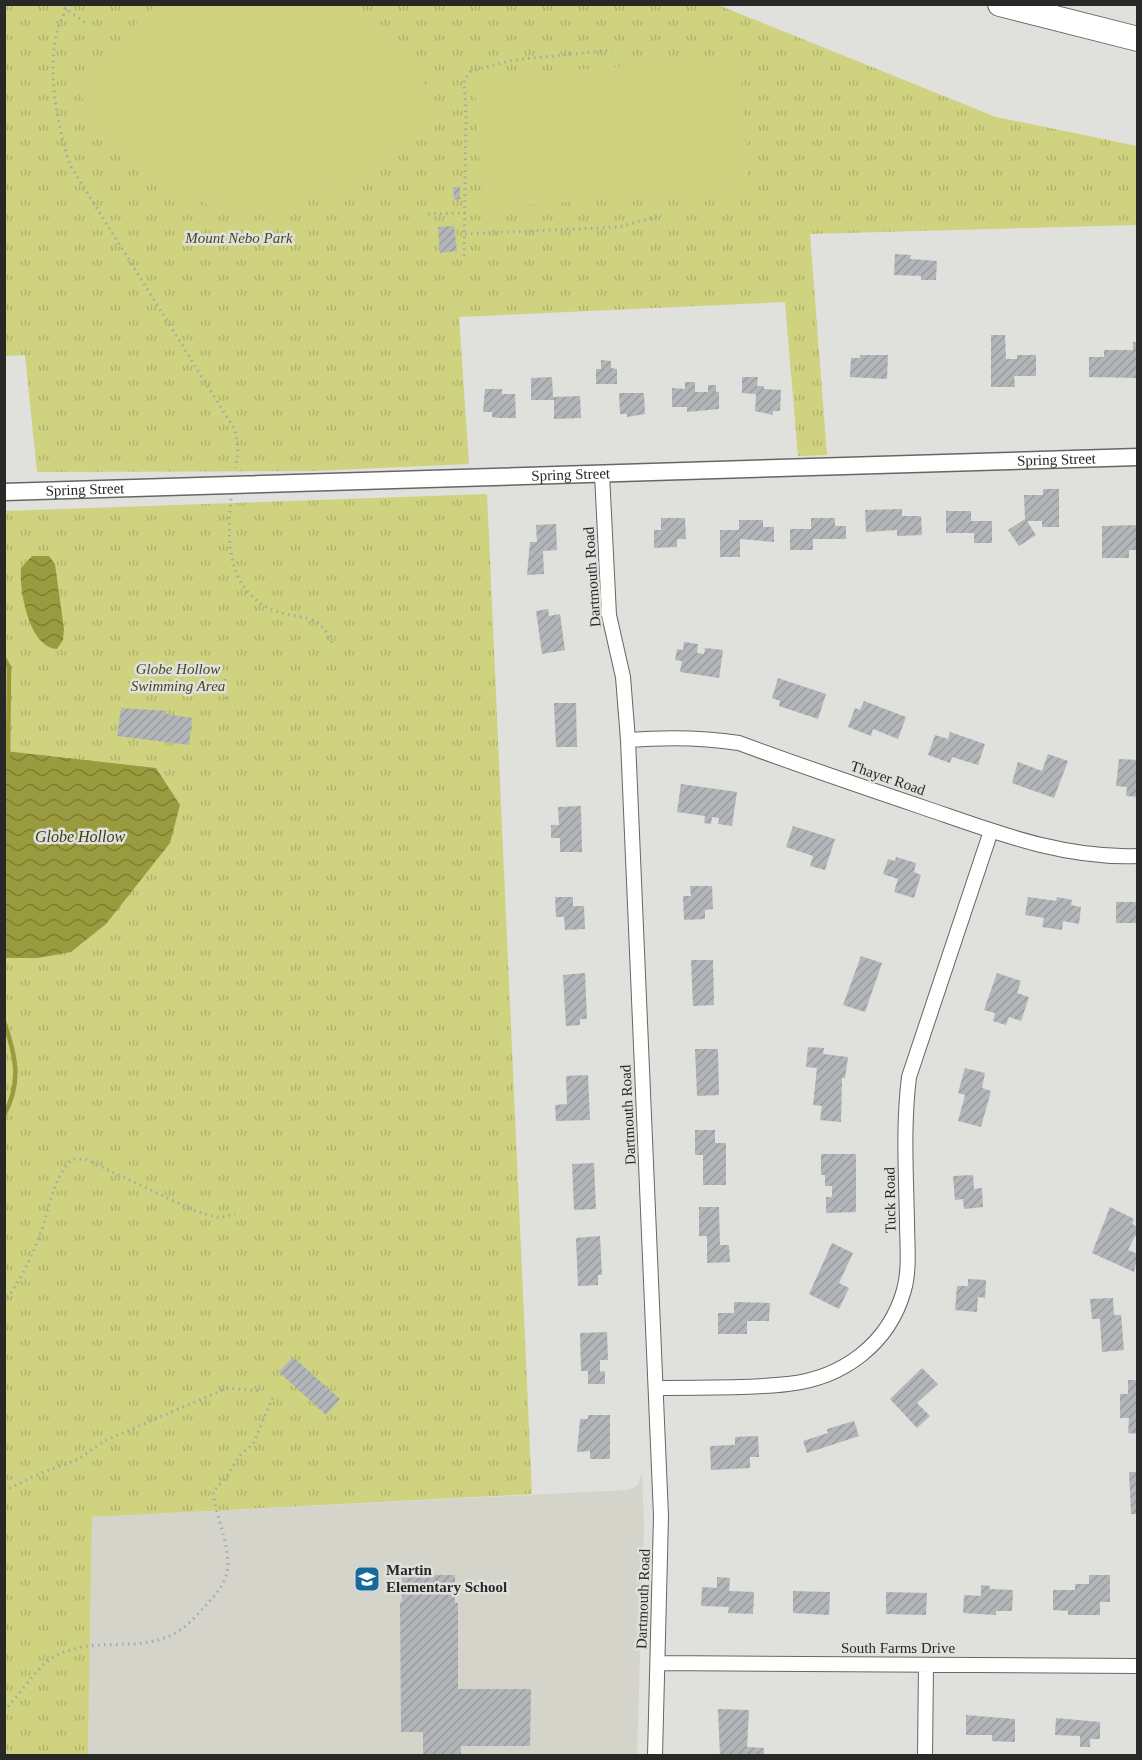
<svg xmlns="http://www.w3.org/2000/svg" width="1142" height="1760" font-family="'Times New Roman',serif">
  <defs>
    <pattern id="park-tufts" width="24" height="20" patternUnits="userSpaceOnUse" patternTransform="scale(1.5)"><rect width="24" height="20" fill="#cfd27f"/><path d="M3 7l-1-3M5 7V3M7 7l1-3M15 17l-1-3M17 17v-4M19 17l1-3" fill="none" stroke="#b2b46e"/></pattern>
    <pattern id="water-waves" width="16" height="10" patternUnits="userSpaceOnUse" patternTransform="scale(1.5)"><rect width="16" height="10" fill="#999b3e"/><path d="M0 5q4-4 8 0t8 0" fill="none" stroke="#7d7e34"/></pattern>
    <pattern id="building-hatch" width="6" height="6" patternUnits="userSpaceOnUse" patternTransform="scale(1.5)"><rect width="6" height="6" fill="#b2b6b8"/><path d="M-1 1l2-2M0 6l6-6M5 7l2-2" fill="none" stroke="#999c9e"/></pattern>
  </defs>
  <rect width="100%" height="100%" fill="#e0e0dc"/>
  <path fill="#d4d4ca" d="M642,1474L644,1526L637,1755L88,1756L92,1517L628,1490L637,1486Z"/>
  <path fill="url(#park-tufts)" d="M4,5H718L996,117L1137,146V225L810,234L827,455L798,456L785,302L459,317L469,464L312,471L37,472L25,355L5,356Z
    M487,494L532,1494L92,1517L88,1755L5,1756V511Z"/>
  <path fill="#cfd27f" d="M158,4L355,5C370,21 431,81 432,99C436,160 292,216 242,213C183,208 90,138 76,80Z
    M740,58L749,189L483,208L474,77Z"/>
  <path fill="url(#water-waves)" d="M32,556H49L55,564L64,629L63,640L57,649C29,648 19,590 21,568Z
    M5,751L156,768L180,805L170,843L106,924L71,952L38,958H5Z"/>
  <g fill="none" stroke-linecap="round" stroke-linejoin="round">
    <path stroke="#999b3e" stroke-width="4.5" d="M4,658L9,667L8,756
      M4,1022C16,1055 22,1083 4,1115"/>
  </g>
  <path fill="url(#building-hatch)" d="M453,187H460V199L454,200Z
    M454,226L457,251L440,253L438,227Z
    M895,254L911,255L910,259L937,261L936,280H921V276L894,275Z
    M991,335H1005L1006,359H1017V355H1036V376H1014L1015,387H991Z
    M1133,342H1138V378L1089,377V357H1104V350H1133Z
    M860,355H888L887,379L850,377L851,358H860Z
    M601,360L611,361V368L617,369V384H596V369H601Z
    M552,377L553,397L580,396L581,418L554,419V400H531V378Z
    M742,377H758L757,386H764V389L781,390L780,411H773V415L755,411L756,394L742,393Z
    M685,382H695V392H708V385H716V392H719V409L687,412V407H672V388L685,389Z
    M485,389H502V394H515L516,418H499L492,417V412H483Z
    M619,393H644L645,414L627,417V414H620Z
    M1043,489H1059V527H1042V521H1027L1036,535L1019,546L1008,530L1025,519L1024,495H1043Z
    M902,509V516H921L922,535L897,536V530L866,532L865,510Z
    M946,511H971V521H992V543H974V533H946Z
    M661,518H685L686,539H677V547L654,548V530H661Z
    M811,518H835V526H846V539H813V550H790V529H811Z
    M739,520H763V527H774V542L740,539V557H720V530H739Z
    M556,524L557,550L543,551L544,574L527,575L530,542H537L536,525Z
    M1138,525V550H1129V558H1102V526Z
    M548,609L549,616L560,614L565,650L542,654L536,611Z
    M684,642L698,644L697,653L704,654L705,648L723,650L719,678L680,672L682,661L675,660L677,649L683,650Z
    M778,678L826,694L818,719L779,706L780,701L772,698Z
    M864,701L906,717L898,739L873,729L871,736L848,727L855,708L860,710Z
    M554,703H576L577,747H556Z
    M121,708L167,711L166,714L192,718L189,745L117,736Z
    M950,732L985,744L978,765L952,757L950,763L928,755L935,735L948,739Z
    M1048,754L1068,761L1054,798L1012,783L1018,762L1042,771Z
    M1119,759L1138,760V797L1126,796L1127,787L1116,786Z
    M681,784L737,792L732,826L718,824L719,818L712,817L711,824L704,823L705,816L677,812Z
    M581,806L582,852H560V838H551V825H559L558,807Z
    M793,826L835,839L825,870L810,866L813,856L786,847Z
    M896,857L916,863L914,872L921,875L914,898L894,892L898,879L883,874L888,859L895,861Z
    M690,886H712L713,909L705,910V919L684,920L683,896H691Z
    M555,897H573V906H584L585,929L565,930L564,917H556Z
    M1028,897L1056,901L1057,897L1072,900L1071,905L1081,907L1079,924L1063,921L1062,930L1042,927L1044,918L1025,915Z
    M1116,902H1138V923H1116Z
    M861,956L882,963L865,1012L843,1005Z
    M691,960H713L714,1005L693,1006Z
    M585,973L587,1019H580V1025L566,1026L563,975Z
    M997,973L1021,981L1017,993L1029,997L1021,1021L1009,1017L1006,1025L993,1021L995,1013L984,1010Z
    M808,1047L824,1048L823,1054L848,1057L845,1078H842L841,1122L820,1120L822,1106L813,1105L817,1068L806,1067Z
    M695,1049H718L719,1095L697,1096Z
    M965,1068L985,1073L982,1088L991,1091L981,1127L958,1121L965,1095L958,1093Z
    M588,1075L590,1120L556,1121L555,1105L567,1104L566,1076Z
    M695,1130H715V1143H726V1185H703V1155H695Z
    M821,1154H856V1212L826,1213V1197H832V1186H825V1175H821Z
    M594,1163L596,1209L574,1210L572,1164Z
    M973,1175L974,1189L982,1188L983,1207L964,1209L963,1199L955,1200L953,1176Z
    M699,1207H719L720,1245H729L730,1262L707,1263V1236H699Z
    M1110,1207L1134,1219L1132,1224L1138,1227V1237L1135,1236L1128,1250L1138,1254L1134,1272L1092,1253Z
    M600,1236L602,1275H598V1285L578,1286L576,1238Z
    M832,1243L853,1253L839,1283L849,1288L839,1309L809,1294Z
    M968,1279L986,1280L985,1298L978,1297L977,1312L955,1310L957,1286H968Z
    M1113,1298L1114,1315H1121L1124,1350L1102,1352L1100,1319H1092L1090,1299Z
    M734,1302L770,1303L769,1321H747V1334H718V1313H734Z
    M607,1332L608,1360H600V1372L605,1371V1384H588V1371H581L580,1333Z
    M293,1357L340,1399L326,1415L279,1372Z
    M922,1368L938,1384L917,1403L930,1416L917,1428L890,1399Z
    M1128,1380H1138V1434L1128,1433L1129,1418H1120V1394H1128Z
    M588,1415H610V1459H590V1451L577,1452L580,1419H588Z
    M854,1421L859,1436L807,1453L803,1441L828,1433L827,1429Z
    M758,1436L759,1457H750V1468L711,1470L710,1446L735,1445V1437Z
    M1129,1472H1138V1514H1131Z
    M402,1575H455V1603H458V1689H531L530,1746H461V1756H423V1732H401L400,1602H402Z
    M1089,1575H1110V1602H1100V1615H1068V1611L1053,1610V1590H1075V1584H1089Z
    M717,1577L730,1578L729,1591L754,1592L753,1614L728,1613L729,1607L701,1606L702,1587L717,1588Z
    M981,1585L990,1586V1589L1013,1590L1012,1611H996V1615L963,1613L964,1595L981,1596Z
    M793,1591L830,1592L829,1615L793,1613Z
    M886,1592L927,1593L926,1615L886,1614Z
    M718,1709L749,1710L747,1747L764,1748V1756H720Z
    M966,1715L1015,1719V1742L992,1741V1735H966Z
    M1056,1718L1100,1722V1739H1090V1747H1080V1736L1055,1735Z"/>
  <g fill="none" stroke-linecap="round" stroke-linejoin="round">
    <g stroke="#666763" stroke-width="16">
      <path id="minor" d="M602,474L609,615L623,677L628,740L661,1516L655,1756
        M628,740C666,737 701,737 739,743C801,766 863,787 925,808C995,832 1063,859 1138,856
        M656,1388C700,1387 745,1389 788,1384C843,1378 889,1344 904,1290C910,1269 907,1243 907,1222C906,1173 903,1125 909,1077L991,831
        M658,1663L1138,1666
        M925,1756L926,1665"/>
    </g>
    <g stroke="#666763" stroke-width="19">
      <g id="tertiary">
        <path id="s1" d="M4,492L1138,457"/>
      </g>
    </g>
    <g stroke="#666763" stroke-width="26">
      <path id="motorway" d="M1000,4L1138,39"/>
    </g>
    <path stroke="#a8a8a5" stroke-width="3" stroke-dasharray="1.5 4.5" stroke-linecap="butt" d="M59,4L87,24
      M70,4C40,44 56,122 70,165L235,430L238,452L235,468
      M428,214L465,213
      M465,234L619,227L662,215
      M464,256L466,116L464,80L471,71L513,60L612,50
      M231,499C227,545 227,593 278,612C290,616 308,616 319,624C324,627 329,637 332,643
      M225,679L226,701
      M4,1303C20,1281 32,1257 41,1232C50,1206 53,1178 72,1159H85L193,1210L219,1218L235,1214
      M4,1491L41,1473L77,1460L104,1441L227,1388L260,1391
      M4,1711C16,1699 36,1670 46,1662C87,1632 133,1655 174,1634C187,1627 198,1614 208,1603C218,1593 228,1579 228,1563C227,1538 216,1516 213,1492L228,1475L239,1456L253,1444L273,1397"/>
    <use href="#minor" stroke="#fff" stroke-width="14"/>
    <use href="#tertiary" stroke="#fff" stroke-width="16"/>
    <use href="#motorway" stroke="#fff" stroke-width="24"/>
  </g>
  <defs>
    <g id="school-square" transform="scale(1.35)"><rect x="-9" y="-9" width="18" height="18" rx="4" fill="#166b9c" stroke="#e0e0dc"/><path d="M0-5L7-2L0 1L-7-2ZM-4 1L0 2.5L4 1V4Q0 6-4 4Z" fill="#fff"/></g>
  </defs>
  <g fill-rule="evenodd">
    <use href="#school-square" x="367" y="1579"/>
  </g>
  <g text-anchor="middle" stroke-width="5" stroke-linejoin="round" paint-order="stroke">
    <g font-size="15" font-style="italic" fill="#464821" stroke="#e0e0dc">
      <text x="239" y="243">Mount Nebo Park</text>
      <text x="178" y="674">Globe Hollow<tspan x="178" dy="17">Swimming Area</tspan></text>
    </g>
    <g font-size="15" fill="#282826" stroke="#e0e0dc">
      <text dy="5" stroke="none"><textPath href="#s1" startOffset="1053">Spring Street</textPath></text>
      <text dy="5" stroke="none"><textPath href="#s1" startOffset="567">Spring Street</textPath></text>
      <text dy="5" stroke="none"><textPath href="#s1" startOffset="81">Spring Street</textPath></text>
      <text transform="translate(592 577) rotate(-94)" y="5">Dartmouth Road</text>
      <text transform="translate(888 778) rotate(19)" y="5">Thayer Road</text>
      <text transform="translate(628 1115) rotate(-93)" y="5">Dartmouth Road</text>
      <text transform="translate(890 1200) rotate(-91)" y="5">Tuck Road</text>
      <text transform="translate(643 1599) rotate(-88)" y="5">Dartmouth Road</text>
      <text x="898" y="1653">South Farms Drive</text>
    </g>
    <g font-size="15" font-weight="bold" fill="#282826" stroke="#e0e0dc" text-anchor="start">
      <text x="386" y="1575">Martin<tspan x="386" dy="17">Elementary School</tspan></text>
    </g>
    <g font-size="16" font-style="italic" fill="#3c3d15" stroke="#e0e0dc">
      <text x="80" y="842">Globe Hollow</text>
    </g>
  </g>
  <rect width="1142" height="1760" fill="none" stroke="#282826" stroke-width="12"/>
</svg>
